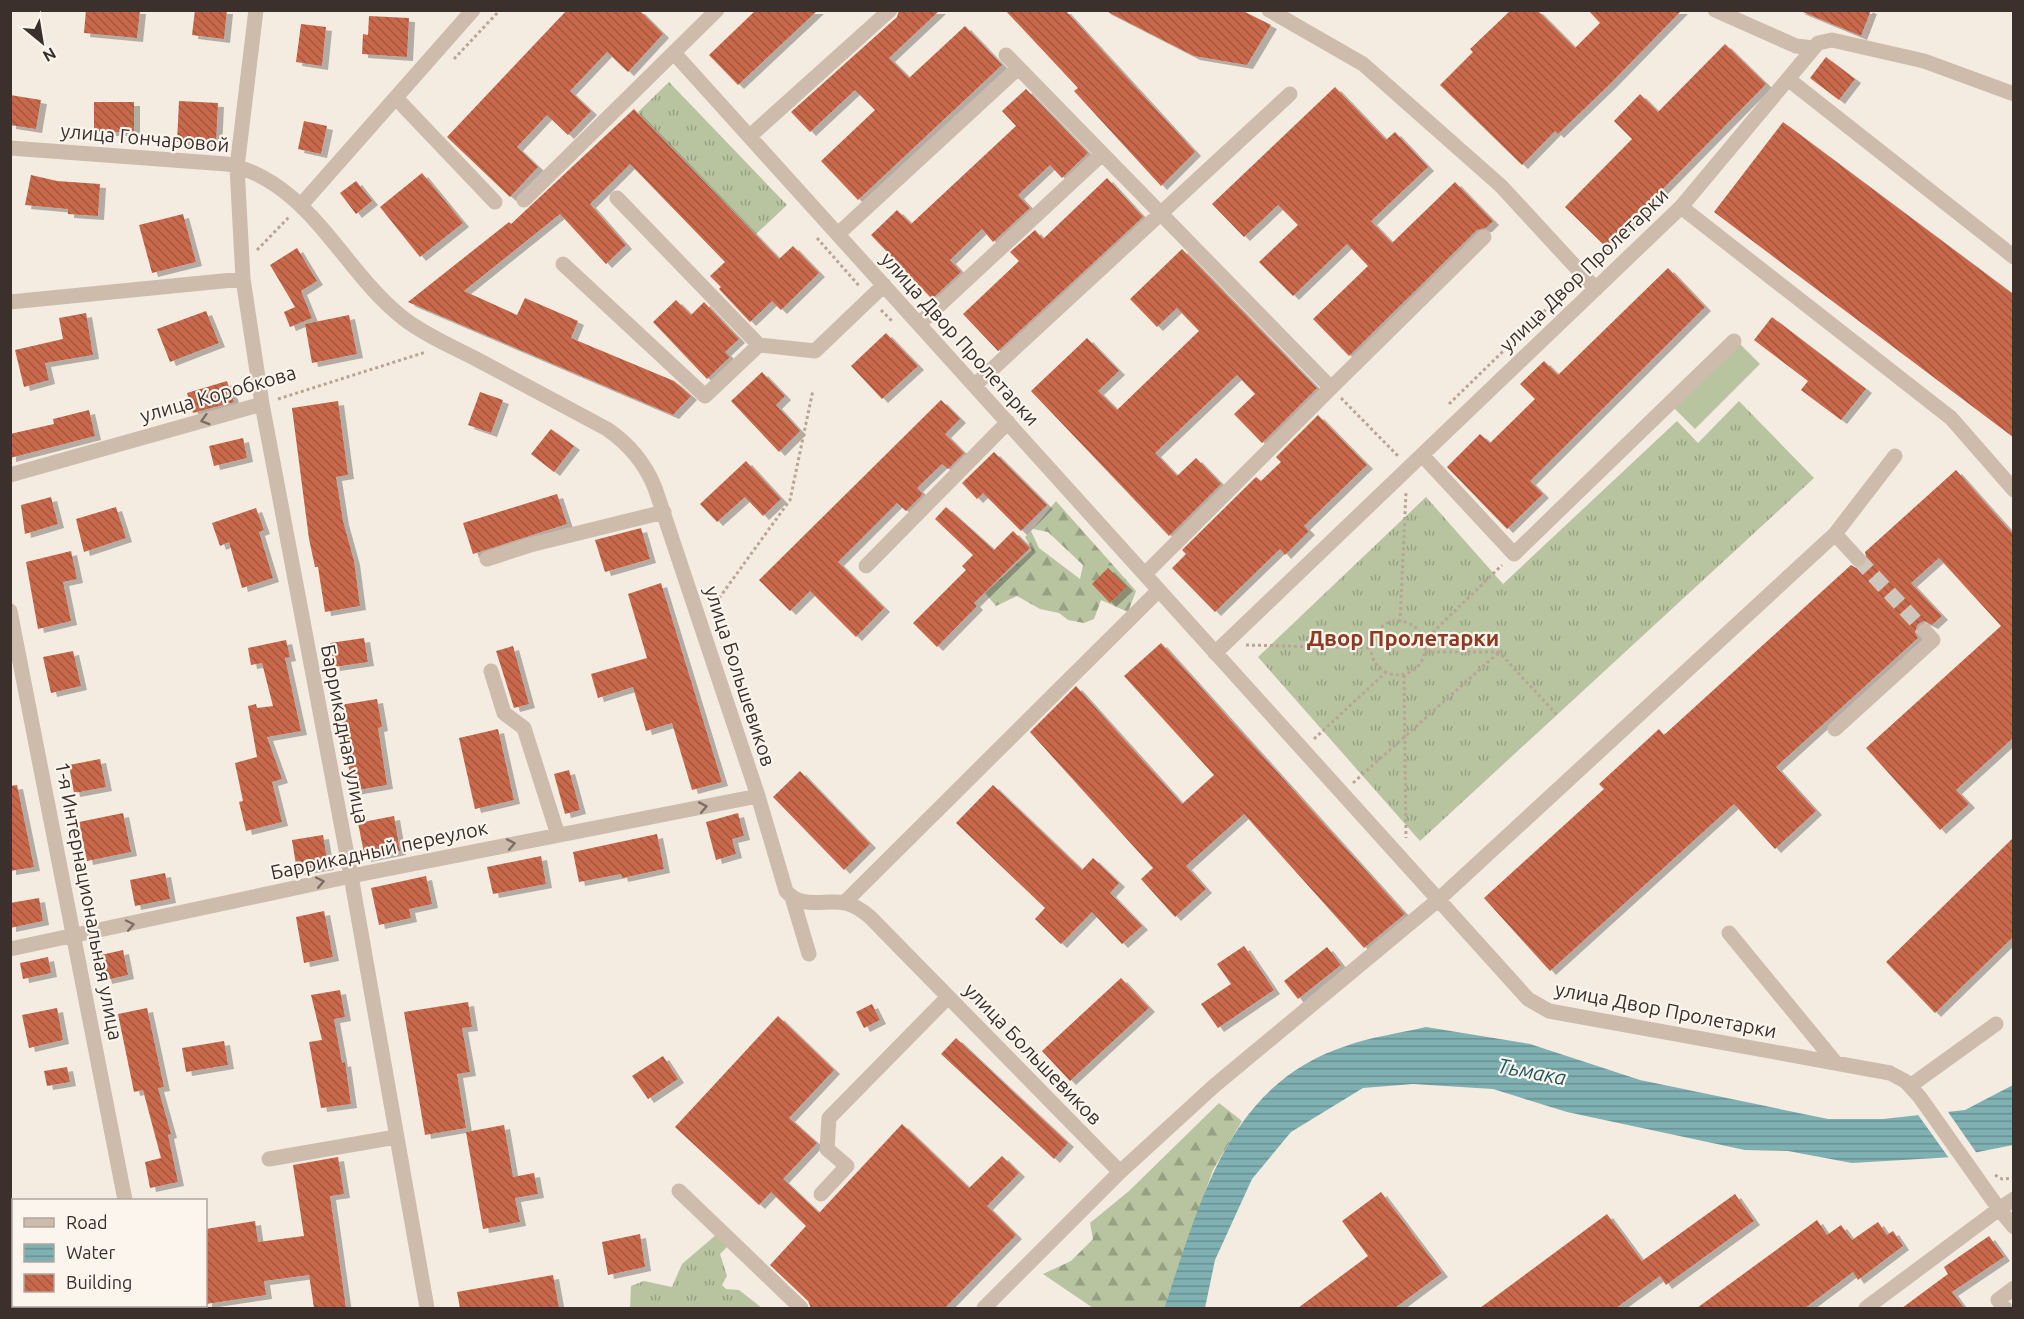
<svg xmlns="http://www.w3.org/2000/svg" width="2024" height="1319" font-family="Ubuntu,sans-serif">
  <defs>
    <pattern id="grass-tufts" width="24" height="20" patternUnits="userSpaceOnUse" patternTransform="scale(1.5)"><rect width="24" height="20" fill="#b8c4a0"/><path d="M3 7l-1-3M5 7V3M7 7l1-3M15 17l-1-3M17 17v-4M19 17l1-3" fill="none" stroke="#97a083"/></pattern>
    <pattern id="forest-firs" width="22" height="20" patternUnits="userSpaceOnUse" patternTransform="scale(1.5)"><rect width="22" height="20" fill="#b8c4a0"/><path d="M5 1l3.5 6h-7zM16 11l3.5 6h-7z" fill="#97a083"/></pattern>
    <pattern id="water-rules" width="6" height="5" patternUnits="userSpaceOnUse" patternTransform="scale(1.5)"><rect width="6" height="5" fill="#7fb0b2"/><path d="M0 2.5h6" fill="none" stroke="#699091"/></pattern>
    <pattern id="building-back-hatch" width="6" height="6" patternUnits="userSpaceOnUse" patternTransform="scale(1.5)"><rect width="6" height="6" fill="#c8694b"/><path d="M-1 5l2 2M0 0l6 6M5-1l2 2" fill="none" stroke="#a4573f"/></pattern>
    <filter id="shadow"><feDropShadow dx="6" dy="4" stdDeviation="0" flood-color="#0004"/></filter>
  </defs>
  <rect width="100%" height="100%" fill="#f4ebe1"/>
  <path fill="url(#grass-tufts)" d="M669,82L787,205L756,234L638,112Z
    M1739,401L1814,478L1420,841L1258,657L1426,497L1503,584L1677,421L1698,443Z
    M717,1234L729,1245L720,1254L727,1276L722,1285L726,1289L739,1290L762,1308H630L631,1286L644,1281L672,1287L682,1264Z"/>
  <path fill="url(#forest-firs)" d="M1056,501L1136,591L1128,612L1101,600L1094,619L1084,623L1068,620L1059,613L1040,609L1017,596L996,606L985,593L1032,550L1025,537L1031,531L1039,548L1080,579L1083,565L1048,532L1033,529Z
    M1219,1103L1242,1121L1213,1170L1164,1308H1093L1043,1274L1071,1261L1093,1239L1090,1223L1129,1191Z"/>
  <path fill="#b8c4a0" d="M1736,340L1760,364L1695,429L1671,405Z"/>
  <path fill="url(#water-rules)" d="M1426,1027L1530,1044L1640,1080L1828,1119H1883L1965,1110L2013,1085V1145L1953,1157L1852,1163L1788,1151L1745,1150L1567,1112L1493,1089L1413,1084L1363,1088L1291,1132L1252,1179L1215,1260L1205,1308H1164C1201,1203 1226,1085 1346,1046C1371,1037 1400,1033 1426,1027Z"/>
  <path fill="#f4ebe1" d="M1946,1109L1978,1155L1951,1161L1916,1112Z"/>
  <path fill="url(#building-back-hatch)" filter="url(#shadow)" d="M86,10H140L137,38L84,33Z
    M195,10H227L224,39L192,35Z
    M567,10H639L663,34L628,72L607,52L570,91L591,111L568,135L547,115L517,147L538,167L510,197L447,137Z
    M756,10H818L738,85L709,55Z
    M899,10H940L889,58L909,78L965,26L1002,65L858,200L821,161L875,110L855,90L810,132L791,112L897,17Z
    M1005,10H1065L1195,152L1161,186L1074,91L1078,88Z
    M1104,10H1241L1271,25L1247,65L1194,56Z
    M1511,10H1537L1575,48L1600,23L1588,10H1682L1610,84L1558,134L1555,131L1522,165L1440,85L1473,52L1470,49Z
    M1798,10H1871L1861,36Z
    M369,16L409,18L407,57L362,54L363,34L368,35Z
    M301,24L326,27L322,66L296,62Z
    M1725,44L1766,84L1606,247L1565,207L1632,139L1614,121L1640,94L1658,112Z
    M1826,57L1855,79L1839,100L1810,78Z
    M1335,87L1386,140L1395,132L1428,167L1371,221L1392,243L1455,182L1493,221L1486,228L1477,230L1349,356L1313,319L1368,266L1347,244L1293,296L1259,262L1298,225L1278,205L1244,237L1212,204Z
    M1026,89L1088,153L1062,178L1050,165L1018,195L1030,208L993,242L982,229L950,260L961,272L932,299L871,235L897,210L911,224L1016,126L1002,111Z
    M10,95L41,100L36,129L10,125Z
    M179,101L218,103L216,143L177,142Z
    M94,102H134V132H94Z
    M634,109L779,259L793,246L819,273L781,310L772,301L750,322L719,289L721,287L710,276L725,262L630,164L590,204L626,245L606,264L560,214L464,291L517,315L525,298L578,321L571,338L674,381L691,396L673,415L408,302L509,222L511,224Z
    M304,121L327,126L321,154L298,149Z
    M1783,122L2013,294V437L1714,212Z
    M422,173L463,223L420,257L380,207Z
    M31,175L57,181L100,184L98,216L68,214V209L25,205Z
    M1107,178L1143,217L998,351L963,314L1019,261L1010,252L1035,230L1043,239Z
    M356,181L372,201L356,214L340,193Z
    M183,214L196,262L152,273L139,225Z
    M297,248L317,281L301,291L312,318L290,327L284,312L295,307L270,265Z
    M1182,249L1317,388L1262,443L1234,414L1255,394L1237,375L1155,453L1177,476L1196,458L1221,484L1169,536L1031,391L1087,338L1119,371L1098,391L1117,410L1199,331L1177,308L1157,327L1130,299Z
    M1668,268L1705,307L1530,481L1543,494L1507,529L1447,467L1480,434L1490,443L1535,399L1520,384L1544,361L1558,375Z
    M676,300L691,315L704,302L739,339L725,352L730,357L707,379L653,322Z
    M206,311L219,343L170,362L157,329Z
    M86,313L93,355L45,363L49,380L24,387L15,350L63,339L59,318Z
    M349,315L357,354L312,363L305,324Z
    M1772,317L1866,389L1841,420L1801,390L1808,381L1754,340Z
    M886,333L918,366L882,399L851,366Z
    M762,372L785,396L776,405L800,431L779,452L731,401Z
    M227,381L234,402L193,413L187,393Z
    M480,392L503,400L491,433L468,425Z
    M941,400L960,419L945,434L964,453L948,469L942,464L917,488L923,494L906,511L897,503L838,562L884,608L856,637L810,591L790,611L759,580Z
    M338,401L348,475L336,477L343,521L354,561L360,606L325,612L318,567H315L309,539L292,408Z
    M89,410L95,436L10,458V434L54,424L53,419Z
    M1318,415L1367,465L1304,526L1309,531L1285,555L1280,549L1215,612L1172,568L1186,554L1182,550L1256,477L1261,481L1281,462L1276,457Z
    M551,429L574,446L554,472L531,454Z
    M243,438L247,458L214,466L209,446Z
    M994,452L1047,505L1021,531L983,493L977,499L962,483Z
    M746,461L781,499L763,516L745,497L717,522L700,504Z
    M1956,470L2013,534V738L1956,790L1969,804L1940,830L1866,748L2001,626L1939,558L1911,583L1942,616L1932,625L1924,621L1918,624L1915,632L1918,638L1776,767L1816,811L1775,849L1734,804L1550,971L1484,898L1604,789L1599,784L1659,729L1664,735L1851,565L1856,568L1864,567L1867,561L1865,552Z
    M557,494L567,524L473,554L463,523Z
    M51,497L58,524L25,534L21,505Z
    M116,507L126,538L84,552L76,519Z
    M946,507L994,550L1013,531L1030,548L974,603L977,606L937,647L913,623L966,570L962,566L973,555L935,519Z
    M256,508L264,530L259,532L273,578L242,588L229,542L220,546L212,523Z
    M641,528L650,559L605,572L595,540Z
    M71,551L77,579L63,582L71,621L38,629L26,562Z
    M1108,568L1127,587L1110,603L1092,584Z
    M661,583L722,782L692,790L672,723L646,731L633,687L598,698L591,674L647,658L628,594Z
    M364,638L368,662L334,667L330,643Z
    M286,640L290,657L285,658L301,731L267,737L282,779L272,782L282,822L246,831L239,802L243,801L235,763L257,757L248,706L256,704L257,708L273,706L262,663L251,665L248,648Z
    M1161,643L1405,914L1364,948L1244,814L1186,866L1206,889L1175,917L1141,879L1153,868L1030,732L1076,686L1182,804L1214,775L1124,676Z
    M513,646L529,704L514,708L496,651Z
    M73,651L81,686L51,693L43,657Z
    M377,699L382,727L378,728L387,785L352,791L340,705Z
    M498,729L514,800L475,809L459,738Z
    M100,759L106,787L74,793L69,765Z
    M569,770L580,810L565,814L554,774Z
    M800,771L870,844L844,870L773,797Z
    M17,785L34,867L10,871V786Z
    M993,785L1082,870L1093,858L1119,883L1110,893L1142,926L1122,944L1092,912L1061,944L1035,919L1045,908L956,823Z
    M123,813L131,852L87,861L79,822Z
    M738,813L744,836L732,839L736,854L716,860L706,822Z
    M394,816L400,851L365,858L358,823Z
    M657,834L664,869L622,878L621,874L579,882L573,852Z
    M323,835L328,866L297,871L292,840Z
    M2013,838V937L1935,1013L1886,962Z
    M541,856L546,884L493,894L487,867Z
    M165,873L170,899L135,906L130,880Z
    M426,876L432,904L409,909L411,918L379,925L371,888Z
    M39,898L43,921L10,928V903Z
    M324,911L333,957L304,963L296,917Z
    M1244,946L1274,990L1218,1028L1201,1004L1231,984L1217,964Z
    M1327,947L1341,965L1298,999L1284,981Z
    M123,950L128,975L106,980L101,955Z
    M48,957L51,973L23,979L20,963Z
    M1121,978L1149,1008L1070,1081L1042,1051Z
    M340,990L345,1017L334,1019L342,1063L345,1062L351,1104L321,1108L309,1042L322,1040L311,995Z
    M468,1002L472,1027L462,1028L470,1072L457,1074L466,1128L425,1135L404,1012Z
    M872,1004L880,1020L864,1028L856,1012Z
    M57,1008L63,1040L29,1048L22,1015Z
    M147,1008L164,1087L158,1088L171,1134L168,1135L178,1182L150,1188L145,1162L161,1158L143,1090L134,1092L118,1014Z
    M778,1016L834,1070L789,1118L817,1143L783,1179L819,1213L902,1124L969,1188L1002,1156L1019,1173L987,1206L1016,1235L945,1308H811L808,1301L770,1265L806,1226L771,1192L759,1205L675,1127Z
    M956,1038L1068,1143L1054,1159L941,1054Z
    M224,1041L228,1065L186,1072L182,1048Z
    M663,1056L678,1079L648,1099L632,1076Z
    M67,1067L70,1082L47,1086L44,1071Z
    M504,1125L513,1177L534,1173L538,1194L515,1198L520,1222L483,1229L466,1132Z
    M338,1157L344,1194L330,1196L346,1308H314L309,1275L264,1281L266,1295L206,1304V1229L255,1221L258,1242L304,1236L293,1165Z
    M1381,1192L1442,1273L1395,1308H1298L1368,1256L1342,1221Z
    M1735,1194L1754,1221L1666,1285L1660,1276L1616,1308H1480L1607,1214L1642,1261Z
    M1817,1220L1827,1235L1841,1225L1852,1240L1878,1222L1887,1235L1893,1231L1903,1246L1858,1280L1853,1272L1805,1308H1697Z
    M640,1234L645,1267L608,1275L602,1242Z
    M1989,1236L2004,1257L1952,1292L1964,1308H1902L1948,1274L1944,1267Z
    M553,1275L559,1308H460L457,1292Z"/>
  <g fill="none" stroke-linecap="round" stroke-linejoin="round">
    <path stroke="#cfc6bd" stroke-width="15" stroke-dasharray="15 8" stroke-linecap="butt" d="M1858,559L1925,631"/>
    <path stroke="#b9a596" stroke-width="3" stroke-dasharray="3 3" stroke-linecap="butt" d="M1868,33L1875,10
      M454,59L500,10
      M817,238L860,287
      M257,250L290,216
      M1593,264L1695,163
      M881,310L893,322
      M1341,398L1399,457
      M278,399L426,352
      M1449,404L1571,285
      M712,608L790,500L813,390
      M1371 648a27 27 0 1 1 54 0a27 27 0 1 1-54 0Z
      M1400,622L1406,492
      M1424,641L1502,565
      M1246,645L1370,648
      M1425,652H1499L1557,715
      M1404,675L1406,838
      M1314,739L1385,673
      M1353,783L1499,652
      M1995,1175L2002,1179L2014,1178"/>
    <path stroke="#cdbbac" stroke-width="15" d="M256,10L237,167L243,279L262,404L351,876L427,1308
      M1269,10L1363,64L1501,186L1596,289
      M1715,10L1796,46L1813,48
      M674,53L1528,999L1549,1011L1890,1073L1905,1081L1919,1096L1999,1209L2014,1199
      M1006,55L1331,388L1145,574
      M1788,79L2014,257
      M396,98L495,202
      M750,136L890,10
      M10,148L227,164C310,182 341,269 403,318C425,335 453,347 478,360C521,383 564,406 607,429C629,444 645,463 655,488L758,796L786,891C802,910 824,899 845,903C855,905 863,911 870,917L1120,1172
      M617,198L759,345
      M524,200L717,10
      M301,205L473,10
      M1681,207L1951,418L2014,490
      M838,234L1017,69
      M563,264L705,396L759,345L815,351L884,285
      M10,302L243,279
      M919,324L1101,155
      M975,385L1290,94
      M1331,388L1484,237
      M1422,455L1514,554L1734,341
      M10,475L262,404
      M1835,534L1858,559
      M487,559L530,545L664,512
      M866,566L1008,422
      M10,611L125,1200
      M1215,653L1681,207L1818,43L1832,40L1924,61L2014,94
      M491,671L504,713L524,728L558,835
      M1835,729L1933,640L1925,631
      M792,897L809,954
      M844,903L1159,590
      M1729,933L1835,1062
      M10,949L351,876L758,796
      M1910,1086L1996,1024
      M269,1159L396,1137
      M679,1191L801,1308
      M821,1194L847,1166L827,1149L829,1118L948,997
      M10,1255L14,1254
      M984,1308L1120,1172L1214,1086L1438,900L1835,534L1895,456
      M1866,1308L1999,1209L2014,1227
      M2005,1308L1998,1300L2014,1288"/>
  </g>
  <defs><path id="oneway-chevron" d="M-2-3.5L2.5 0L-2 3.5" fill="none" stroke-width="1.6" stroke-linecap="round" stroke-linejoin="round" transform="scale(1.5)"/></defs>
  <g stroke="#7d6f65">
    <use href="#oneway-chevron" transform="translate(205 420) rotate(164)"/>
    <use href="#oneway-chevron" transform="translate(703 807) rotate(-11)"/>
    <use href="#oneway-chevron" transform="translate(511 844) rotate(-11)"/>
    <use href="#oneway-chevron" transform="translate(320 882) rotate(-12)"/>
    <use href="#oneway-chevron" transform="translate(130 925) rotate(-12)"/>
  </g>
  <g text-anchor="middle" stroke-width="4.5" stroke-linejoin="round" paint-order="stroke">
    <g font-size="20" fill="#3b302b" stroke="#fbf5ee">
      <text transform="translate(145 138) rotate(5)" y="7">улица Гончаровой</text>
      <text transform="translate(1584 270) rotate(-44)" y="7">улица Двор Пролетарки</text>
      <text transform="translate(960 339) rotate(48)" y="7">улица Двор Пролетарки</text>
      <text transform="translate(218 394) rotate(-16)" y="7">улица Коробкова</text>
      <text transform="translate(740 676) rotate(72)" y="7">улица Большевиков</text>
      <text transform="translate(345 734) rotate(79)" y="7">Баррикадная улица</text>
      <text transform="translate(379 850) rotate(-12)" y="7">Баррикадный переулок</text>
      <text transform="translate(89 901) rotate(79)" y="7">1-я Интернациональная улица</text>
      <text transform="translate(1666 1010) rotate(11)" y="7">улица Двор Пролетарки</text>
      <text transform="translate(1033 1054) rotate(46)" y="7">улица Большевиков</text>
    </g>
    <g font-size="21" font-style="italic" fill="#1f5a5e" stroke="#fbf5ee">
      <text transform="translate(1532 1072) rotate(11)" y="7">Тьмака</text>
    </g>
    <g font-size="22" font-weight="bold" fill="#8c3b22" stroke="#fbf5ee">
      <text x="1403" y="646">Двор Пролетарки</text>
    </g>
  </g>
  <rect width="2024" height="1319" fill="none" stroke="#3b302b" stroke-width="24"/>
  <rect x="12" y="1199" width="195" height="108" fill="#fbf5ee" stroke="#aea6a0" stroke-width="1.5"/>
  <rect x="24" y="1218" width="30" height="9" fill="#cdbbac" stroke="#aea6a0" stroke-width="1.5"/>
  <text x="66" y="1229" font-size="18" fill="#3b302b">Road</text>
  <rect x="24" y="1244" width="30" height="18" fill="url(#water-rules)" stroke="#aea6a0" stroke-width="1.5"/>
  <text x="66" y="1259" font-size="18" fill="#3b302b">Water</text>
  <rect x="24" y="1274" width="30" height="18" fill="url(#building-back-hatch)" stroke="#aea6a0" stroke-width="1.5"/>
  <text x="66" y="1289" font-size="18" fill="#3b302b">Building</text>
  <g transform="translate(42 42) rotate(150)" stroke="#fbf5ee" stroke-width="4.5" paint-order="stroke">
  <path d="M0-4.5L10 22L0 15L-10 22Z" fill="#3b302b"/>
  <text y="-9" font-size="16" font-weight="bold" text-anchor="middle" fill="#3b302b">N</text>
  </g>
</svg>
